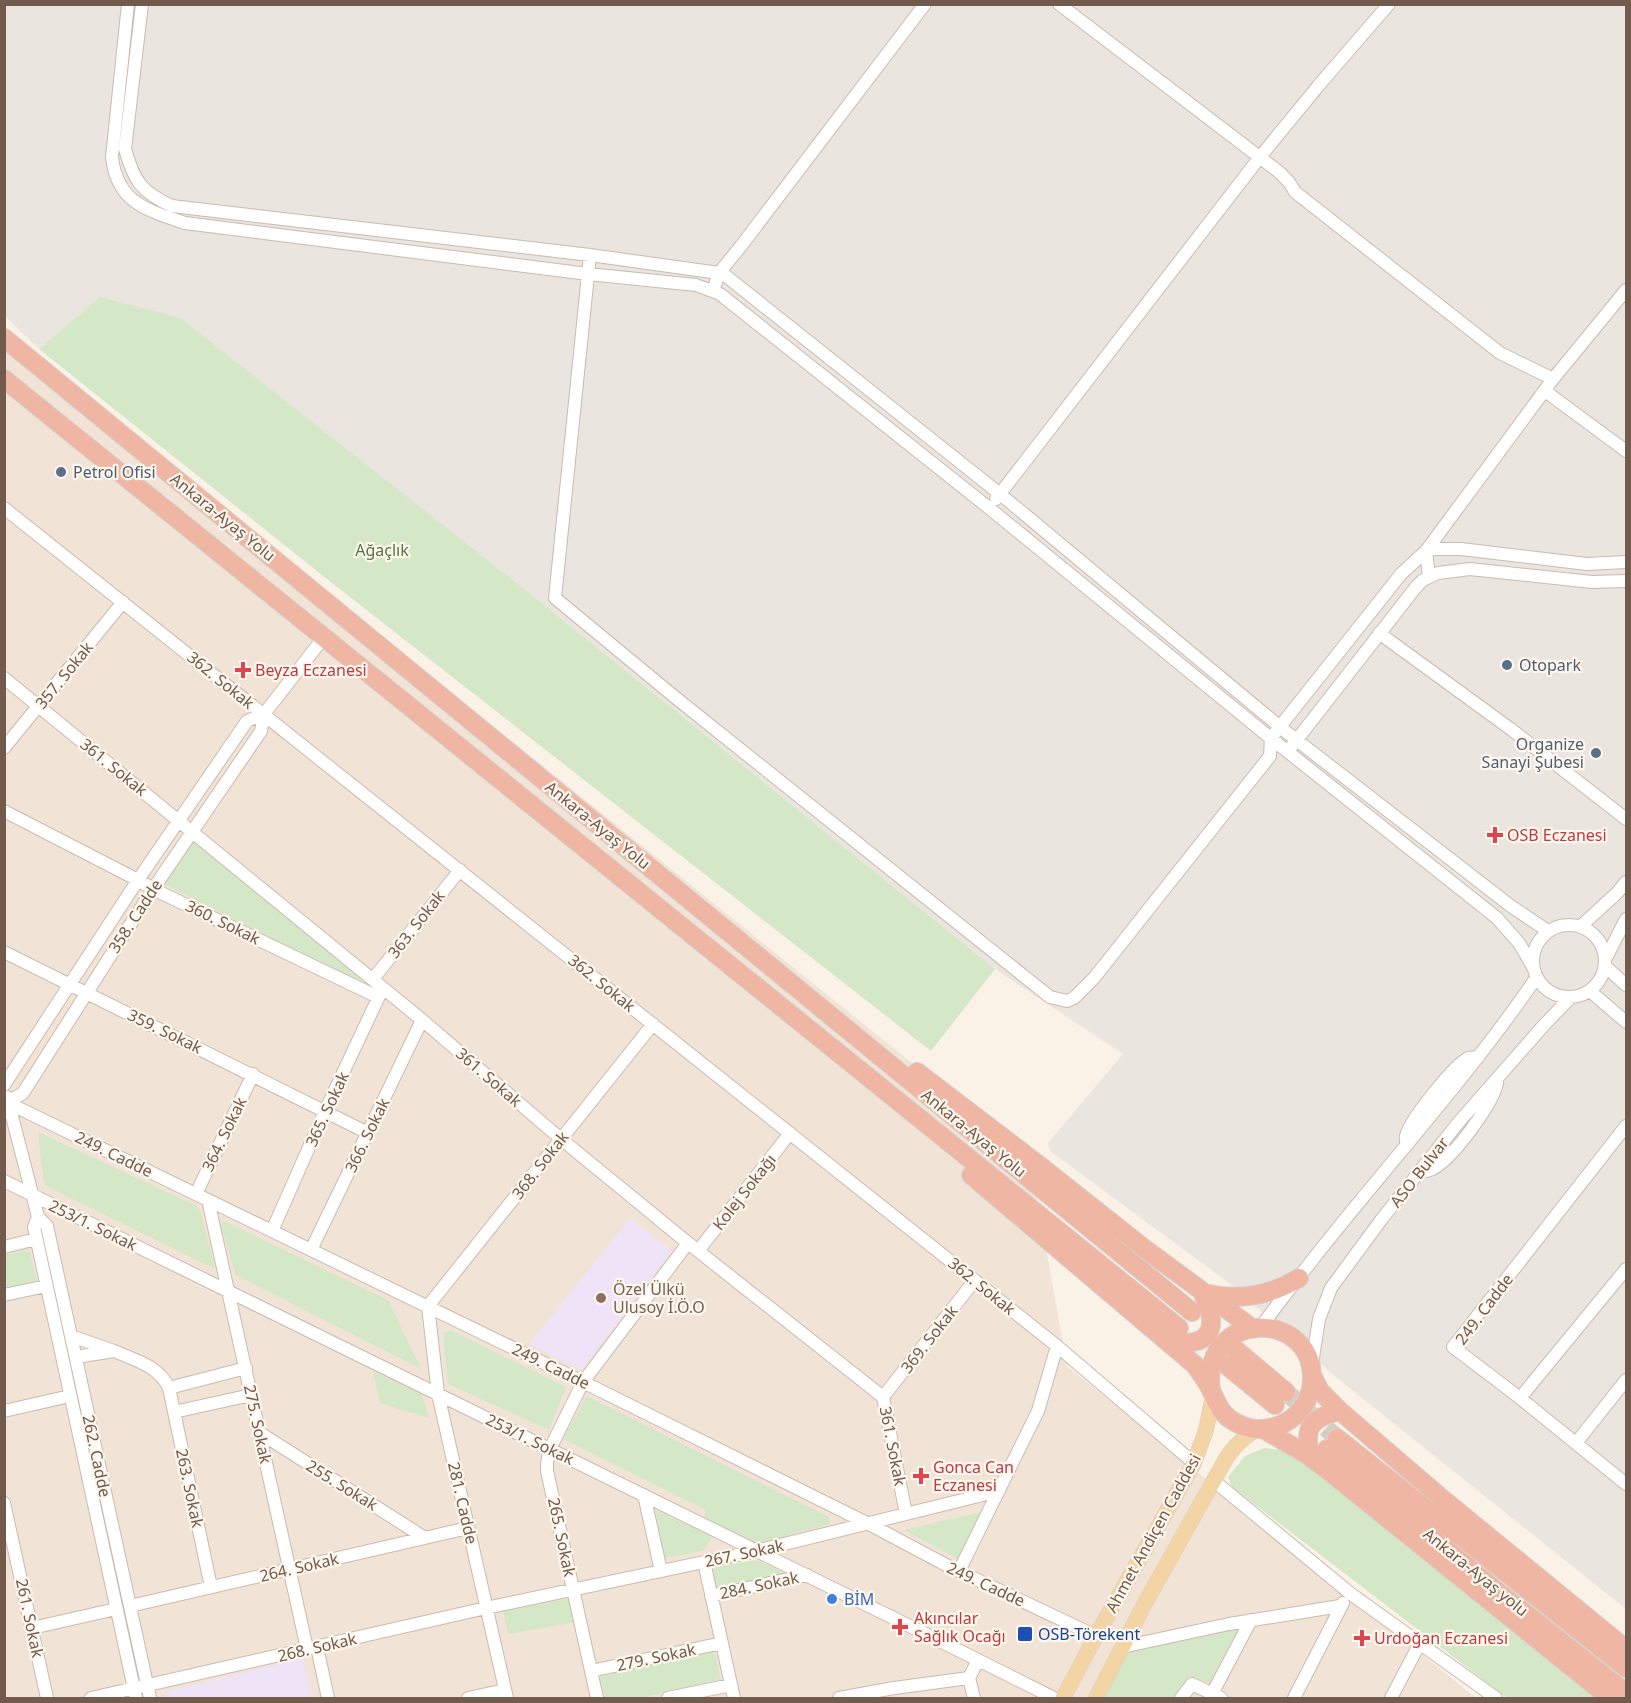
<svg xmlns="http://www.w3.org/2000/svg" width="1631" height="1703" font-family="'Noto Sans',sans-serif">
  <rect width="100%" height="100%" fill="#faf2e7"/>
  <path fill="#f1e4d6" d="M4,332L1030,1158L1067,1366L1476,1698H5Z"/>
  <path fill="#ebe5e0" d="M4,5H1626V1609L1337,1378L1229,1283L1050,1151L1048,1143L1123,1054L995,969L533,596L100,297L39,349L5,316Z"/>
  <path fill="#efe3f7" d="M630,1218L672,1251L581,1370L529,1344Z
    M303,1658L312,1698H163L169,1691Z"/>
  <path fill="#d4e7c6" d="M100,297L180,318L533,596L995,969L931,1051L332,583L39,349Z
    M192,838L360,972L361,978L356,980L163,884Z
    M38,1132L197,1206L200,1210L215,1269L44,1185Z
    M222,1222H226L388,1300L421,1369L236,1275L221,1227Z
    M29,1249L37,1280L5,1288V1255Z
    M450,1330L566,1387L549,1430L448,1384L443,1334Z
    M373,1371L422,1394L429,1418L380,1403Z
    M587,1396L829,1517L830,1524L760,1543L749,1542L703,1519L706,1510L563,1439Z
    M1264,1448L1283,1450L1301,1459L1598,1698H1507L1232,1487L1228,1477L1245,1456Z
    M655,1510L712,1537L703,1551L665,1558Z
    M985,1511L958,1559L904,1530Z
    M756,1560L787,1574L716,1588L712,1568Z
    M571,1598L576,1622L508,1634L503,1611Z
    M1239,1628L1210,1683L1190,1676L1172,1698H1104L1129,1652Z
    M714,1650L721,1680L642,1698H605L599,1677Z"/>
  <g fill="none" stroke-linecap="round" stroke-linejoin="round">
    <path stroke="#d8ccc0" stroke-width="18" stroke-dasharray="18 9" stroke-linecap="butt" d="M1286,1392L1337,1438"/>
    <g stroke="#cbbaae" stroke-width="14">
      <path id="minor" d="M128,4L112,157C117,203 147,210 185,223L588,274L696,285L720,294L989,508L1273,740L1497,918L1519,943L1533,967
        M142,4L125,149C134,181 141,192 172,206L590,255L719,273L726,276L1000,494L1285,731L1512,907L1548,931
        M1059,4L1279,172L1289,182L1295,192L1500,353L1553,379
        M590,255L555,598L676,698L1050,997L1067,1001L1074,998L1094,978L1270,756L1271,738L1401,574L1426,551L1434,549H1461L1587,564L1626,562
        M713,291L719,273L741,246L925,4
        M1545,391L1626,451
        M996,499L1260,157L1319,85L1389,4
        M4,508L1057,1346L1194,1463
        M1429,577L1426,551L1553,379L1626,290
        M1379,633L1512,730L1626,819
        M4,678L422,1020L561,1139L688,1243L883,1397L906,1514
        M264,714L324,637
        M1292,746L1416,587L1423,580L1438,573L1470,569L1592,582L1626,581
        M4,748L123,602
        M4,811L138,880L153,889L378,997
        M1533 961a36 36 0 1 1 72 0a36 36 0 1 1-72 0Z
        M1581,926L1617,893L1626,882
        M4,952L368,1133
        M1606,958L1626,919
        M1605,966L1626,985
        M373,979L460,870
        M1590,991L1626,1022
        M4,1085L138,880L247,721L264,714L261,731L153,889L23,1093L8,1102
        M7,1097L38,1217L47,1226L150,1698
        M4,1101L583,1382L869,1524L948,1566L1096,1636
        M1626,1126L1453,1347L1520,1398L1626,1484
        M1407,1145C1406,1141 1405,1140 1406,1136C1409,1121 1454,1065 1468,1058C1473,1057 1473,1057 1478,1058
        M1421,1170C1425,1171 1426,1172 1430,1170C1450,1163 1493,1104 1497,1083
        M4,1181L932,1637L1054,1698
        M196,1194L253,1074
        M208,1200L307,1649
        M38,1217L34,1227L136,1698
        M272,1231L325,1111L381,992
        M4,1247L36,1239
        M311,1250L422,1020
        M698,1251L790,1133
        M4,1295L46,1286
        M1261,1327C1278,1303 1296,1281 1314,1258C1388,1164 1469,1076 1536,978
        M71,1336L114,1351L76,1357
        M114,1351C135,1360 159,1366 169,1388L246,1368
        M1312,1364L1319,1319L1331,1288L1381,1220L1458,1123L1544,1025L1571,997
        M169,1388L211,1587
        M883,1397L975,1280
        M1520,1398L1626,1269
        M4,1411L70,1396
        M174,1412L251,1395
        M260,1433L425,1538
        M1576,1443L1626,1380
        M1213,1480L1351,1594L1496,1698
        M644,1495L661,1571
        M4,1503L47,1698
        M704,1562L734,1698
        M959,1571L1038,1411L1057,1346
        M711,1596L807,1575
        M130,1606L468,1528
        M32,1628L116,1609
        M317,1647L328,1698
        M1122,1647L1229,1624L1340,1606
        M591,1671L722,1643
        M1212,1694L1251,1620
        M91,1698L486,1608L756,1551L999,1491
        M468,1698L505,1690
        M507,1698L438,1394L428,1306L653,1024
        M597,1698L547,1471V1463L550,1449L583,1382L688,1243
        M668,1698L731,1685
        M839,1698L894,1688L969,1678
        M974,1698L969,1678L978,1660
        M1181,1698L1192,1684L1221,1698
        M1294,1698L1343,1603
        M1391,1698L1420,1643"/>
    </g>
    <g stroke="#d8d1cd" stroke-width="16">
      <path id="major" d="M1063,1698L1096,1636L1194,1463L1206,1430L1213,1395
        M1096,1698L1145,1603L1227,1457C1235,1445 1245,1436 1257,1429"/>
    </g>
    <g stroke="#d8d1cd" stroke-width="20">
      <path id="highway" d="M4,338L1192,1312
        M4,379L1179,1328
        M917,1072L1040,1166L1145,1249L1252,1328
        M971,1175L1195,1365C1200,1373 1206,1380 1210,1388C1216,1400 1219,1411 1230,1419C1264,1444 1313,1419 1312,1377C1311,1308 1200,1311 1211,1390
        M1209,1294C1241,1301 1271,1295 1299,1278
        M1168,1341C1186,1345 1213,1345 1211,1319C1211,1309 1205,1300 1202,1291
        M1236,1350L1286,1392
        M1225,1364L1275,1405
        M1312,1375L1320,1391L1340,1411L1445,1501L1626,1649
        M1263,1429L1306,1454L1325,1468L1610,1698
        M1337,1438L1626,1668
        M1327,1449L1492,1587L1626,1693
        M1312,1459C1302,1428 1310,1418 1340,1411"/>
    </g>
    <use href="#minor" stroke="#fff" stroke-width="12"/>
    <use href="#major" stroke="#f3d5a5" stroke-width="15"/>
    <use href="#highway" stroke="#efb6a3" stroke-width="18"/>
  </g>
  <g fill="#5c6f8a" stroke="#fdf7ed" stroke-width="2">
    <circle cx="61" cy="472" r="6"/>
    <circle cx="1507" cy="665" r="6"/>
    <circle cx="1596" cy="753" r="6"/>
  </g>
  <g fill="#e0444e" stroke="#fdf7ed" stroke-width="2">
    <path d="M240 661h6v6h6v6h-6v6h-6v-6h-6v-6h6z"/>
    <path d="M1492 826h6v6h6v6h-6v6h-6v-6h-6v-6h6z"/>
    <path d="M918 1467h6v6h6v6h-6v6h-6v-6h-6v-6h6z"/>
    <path d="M897 1618h6v6h6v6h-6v6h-6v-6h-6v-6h6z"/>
    <path d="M1359 1629h6v6h6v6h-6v6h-6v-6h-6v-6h6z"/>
  </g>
  <circle fill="#8d6e63" stroke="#fdf7ed" stroke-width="2" cx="601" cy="1298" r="6"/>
  <circle fill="#3f7fe0" stroke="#fdf7ed" stroke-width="2" cx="832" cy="1599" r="6"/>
  <rect fill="#1a4fb4" stroke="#fdf7ed" stroke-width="2" x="1017" y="1626" width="16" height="16" rx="3"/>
  <g text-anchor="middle" stroke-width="4.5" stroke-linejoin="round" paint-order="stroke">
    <g font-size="16" fill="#4e5e75" stroke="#fdf7ed" text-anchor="start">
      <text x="73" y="478">Petrol Ofisi</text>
      <text x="1519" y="671">Otopark</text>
      <text x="1584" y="750" text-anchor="end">Organize<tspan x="1584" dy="18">Sanayi Şubesi</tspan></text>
    </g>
    <g font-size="16" fill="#725a4d" stroke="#fdf7ed">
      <text transform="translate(223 517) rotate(39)" y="6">Ankara-Ayaş Yolu</text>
      <text transform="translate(64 675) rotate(-51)" y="6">357. Sokak</text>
      <text transform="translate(221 680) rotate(39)" y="6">362. Sokak</text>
      <text transform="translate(114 767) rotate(39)" y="6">361. Sokak</text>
      <text transform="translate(598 825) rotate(39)" y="6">Ankara-Ayaş Yolu</text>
      <text transform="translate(135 916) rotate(-57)" y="6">358. Cadde</text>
      <text transform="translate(223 922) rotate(26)" y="6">360. Sokak</text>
      <text transform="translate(416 924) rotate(-52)" y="6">363. Sokak</text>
      <text transform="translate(602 983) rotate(39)" y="6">362. Sokak</text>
      <text transform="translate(165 1031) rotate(26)" y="6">359. Sokak</text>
      <text transform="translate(489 1077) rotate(41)" y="6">361. Sokak</text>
      <text transform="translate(327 1109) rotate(-65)" y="6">365. Sokak</text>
      <text transform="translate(974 1133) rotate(39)" y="6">Ankara-Ayaş Yolu</text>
      <text transform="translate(224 1134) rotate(-64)" y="6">364. Sokak</text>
      <text transform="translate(367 1135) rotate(-64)" y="6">366. Sokak</text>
      <text transform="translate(114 1154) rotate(26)" y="6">249. Cadde</text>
      <text transform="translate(540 1165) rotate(-52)" y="6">368. Sokak</text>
      <text transform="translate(1419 1172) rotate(-52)" y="6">ASO Bulvar</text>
      <text transform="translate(744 1192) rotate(-52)" y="6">Kolej Sokağı</text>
      <text transform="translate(93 1225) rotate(26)" y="6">253/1. Sokak</text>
      <text transform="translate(982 1286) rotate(39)" y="6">362. Sokak</text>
      <text transform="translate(1484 1309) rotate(-53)" y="6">249. Cadde</text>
      <text transform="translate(929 1339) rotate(-52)" y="6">369. Sokak</text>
      <text transform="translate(551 1366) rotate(26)" y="6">249. Cadde</text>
      <text transform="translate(258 1424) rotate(78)" y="6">275. Sokak</text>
      <text transform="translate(530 1439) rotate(26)" y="6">253/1. Sokak</text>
      <text transform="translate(893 1446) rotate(79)" y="6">361. Sokak</text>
      <text transform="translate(97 1456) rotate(78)" y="6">262. Cadde</text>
      <text transform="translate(342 1485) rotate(32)" y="6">255. Sokak</text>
      <text transform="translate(190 1488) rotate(78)" y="6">263. Sokak</text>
      <text transform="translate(463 1503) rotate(77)" y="6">281. Cadde</text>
      <text transform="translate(1153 1533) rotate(-61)" y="6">Ahmet Andiçen Caddesi</text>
      <text transform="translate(562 1537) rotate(78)" y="6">265. Sokak</text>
      <text transform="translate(744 1553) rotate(-12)" y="6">267. Sokak</text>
      <text transform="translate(299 1567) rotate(-13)" y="6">264. Sokak</text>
      <text transform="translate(1476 1572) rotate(39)" y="6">Ankara-Ayaş yolu</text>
      <text transform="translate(986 1584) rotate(25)" y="6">249. Cadde</text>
      <text transform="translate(759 1585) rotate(-12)" y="6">284. Sokak</text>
      <text transform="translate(30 1618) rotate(78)" y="6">261. Sokak</text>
      <text transform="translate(317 1647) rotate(-13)" y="6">268. Sokak</text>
      <text transform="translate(656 1657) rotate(-12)" y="6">279. Sokak</text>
    </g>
    <g font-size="16" fill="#557746" stroke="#fdf7ed">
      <text x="382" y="556">Ağaçlık</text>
    </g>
    <g font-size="16" fill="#be3a42" stroke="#fdf7ed" text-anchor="start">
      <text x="255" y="676">Beyza Eczanesi</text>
      <text x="1507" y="841">OSB Eczanesi</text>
      <text x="933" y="1473">Gonca Can<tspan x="933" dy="18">Eczanesi</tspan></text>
      <text x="914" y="1624">Akıncılar<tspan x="914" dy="18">Sağlık Ocağı</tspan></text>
      <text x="1374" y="1644">Urdoğan Eczanesi</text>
    </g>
    <g font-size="16" fill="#785e54" stroke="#fdf7ed" text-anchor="start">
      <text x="613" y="1295">Özel Ülkü<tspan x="613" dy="18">Ulusoy İ.Ö.O</tspan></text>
    </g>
    <g font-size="16" fill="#366cbe" stroke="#fdf7ed" text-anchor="start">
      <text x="844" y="1605">BİM</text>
    </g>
    <g font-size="16" fill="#164399" stroke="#fdf7ed" text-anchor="start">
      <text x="1038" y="1640">OSB-Törekent</text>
    </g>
  </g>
  <rect width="1631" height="1703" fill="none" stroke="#725a4d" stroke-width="12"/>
</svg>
